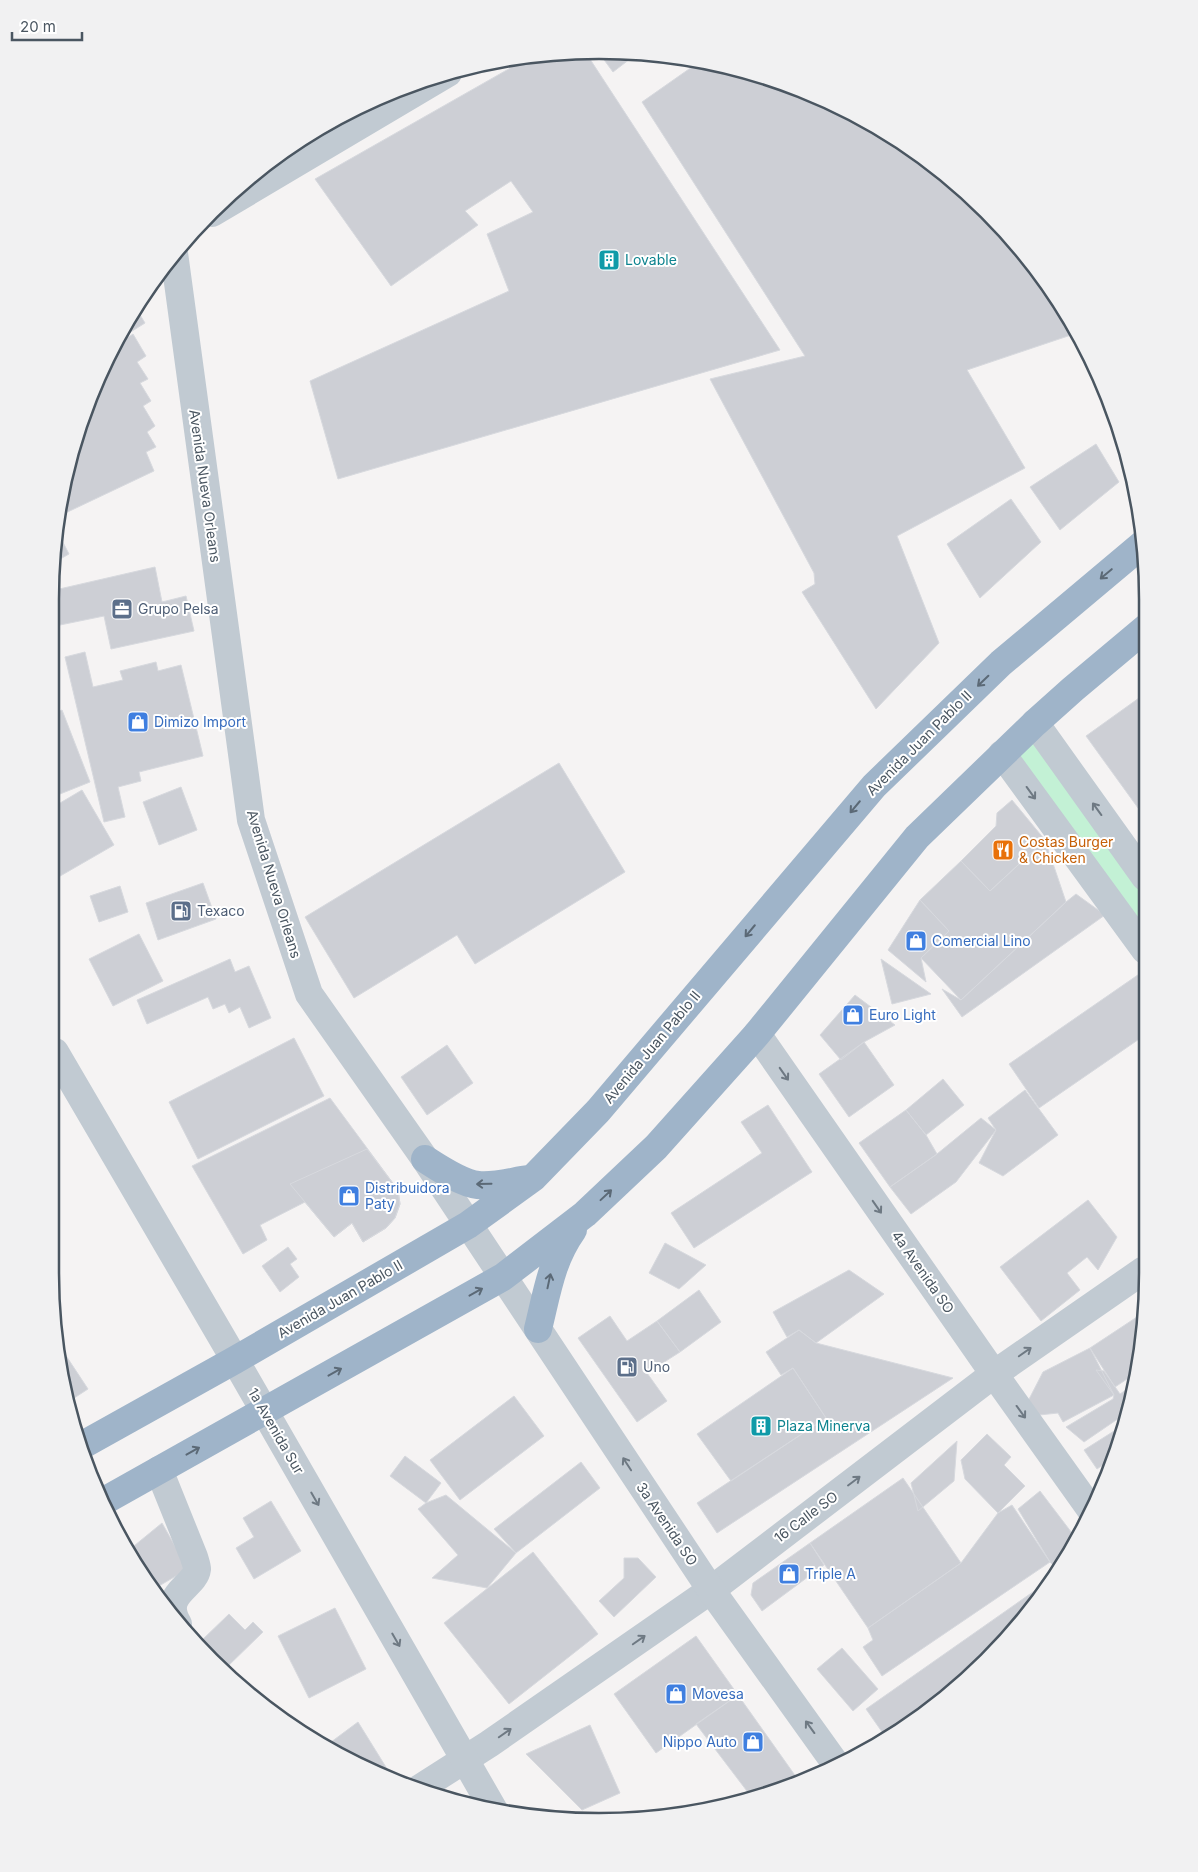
<svg xmlns="http://www.w3.org/2000/svg" width="1198" height="1872" font-family="Inter,sans-serif">
  <rect width="100%" height="100%" fill="#f5f3f3"/>
  <path fill="#c3f1d5" d="M1042,713L1145,857V971L997,764Z"/>
  <path fill="#cdcfd5" stroke="#d7d9de" d="M635,51L639,52L613,72L602,57L608,52Z
    M586,53L780,350L338,479L310,381L509,291L487,234L533,212L511,181L465,211L478,225L391,286L315,179L535,54Z
    M699,62L741,69L842,107L933,164L1034,265L1077,333L967,370L1025,468L897,536L939,643L876,709L802,592L815,584L814,573L710,379L805,356L642,102Z
    M137,310L145,323L121,338Z
    M133,334L146,356L137,362L148,379L140,383L151,401L143,406L155,426L147,432L156,447L146,452L154,471L57,517L92,389L118,344Z
    M1096,444L1119,482L1060,530L1030,487Z
    M1011,499L1041,542L980,598L947,544Z
    M55,527L69,554L55,562Z
    M155,567L162,602L186,596L194,631L111,649L104,616L55,626V590Z
    M85,652L93,687L123,680L120,671L156,662L158,671L181,665L203,756L139,772L141,781L118,787L125,817L104,822L65,657Z
    M1146,693V819L1086,736Z
    M62,710L90,782L55,796V713Z
    M559,763L625,872L475,964L457,935L354,998L305,917Z
    M181,787L197,830L159,845L143,802Z
    M82,790L114,845L55,879V806Z
    M1012,800L1045,840L990,891L961,861L996,826L997,813Z
    M1045,840L1066,902L961,1000L921,958L949,931L920,900L961,861L990,891Z
    M203,883L216,919L158,940L146,903Z
    M120,886L128,912L99,922L90,896Z
    M1076,894L1105,915L962,1017L942,989L961,1000L1066,902Z
    M920,900L949,931L921,958L926,982L888,950Z
    M139,934L163,981L113,1006L89,959Z
    M230,959L235,972L249,966L271,1018L249,1028L240,1007L229,1013L225,1004L213,1009L208,997L147,1024L137,1000Z
    M881,959L931,994L892,1004Z
    M1145,970V1035L1039,1108L1009,1064Z
    M855,995L895,1025L864,1042L841,1060L820,1035Z
    M294,1038L324,1096L198,1159L169,1102Z
    M864,1042L894,1085L849,1117L819,1074Z
    M447,1045L473,1083L427,1115L401,1077Z
    M943,1079L964,1105L926,1135L906,1110Z
    M1025,1090L1058,1135L1003,1176L979,1163L996,1130L988,1118Z
    M330,1098L398,1190L400,1204L395,1218L386,1228L363,1242L352,1223L334,1237L305,1202L260,1225L267,1240L243,1254L192,1166Z
    M768,1105L812,1172L694,1248L671,1213L762,1153L741,1122Z
    M906,1110L926,1135L937,1154L890,1187L859,1143Z
    M981,1118L996,1130L956,1182L911,1214L890,1187L937,1154Z
    M367,1149L398,1190L400,1204L395,1218L386,1228L363,1242L352,1223L334,1237L290,1184Z
    M1088,1200L1117,1237L1098,1270L1087,1257L1067,1273L1080,1290L1041,1321L1000,1267Z
    M665,1243L706,1265L679,1289L649,1273Z
    M288,1247L297,1259L290,1264L299,1277L280,1292L262,1266Z
    M849,1270L884,1294L816,1343L799,1330L787,1337L773,1312Z
    M699,1290L721,1322L680,1352L657,1321Z
    M1143,1313V1344L1136,1373L1115,1387L1090,1348Z
    M610,1316L627,1341L657,1321L680,1352L647,1373L667,1401L637,1422L578,1338Z
    M799,1330L816,1343L953,1378L717,1533L697,1503L826,1418L793,1368L781,1375L766,1352Z
    M55,1339L88,1389L68,1402L55,1345Z
    M1090,1348L1114,1395L1063,1422L1058,1413L1039,1415L1025,1407L1043,1372Z
    M793,1368L826,1418L731,1481L697,1434Z
    M1096,1370L1104,1371L1120,1394L1132,1386L1125,1414L1084,1442L1066,1427L1113,1399L1114,1395Z
    M514,1396L544,1436L460,1500L430,1460Z
    M1122,1426L1113,1458L1097,1469L1084,1450Z
    M987,1434L1011,1457L1004,1465L1025,1486L998,1513L965,1479L961,1460Z
    M957,1441L954,1481L918,1511L911,1483Z
    M405,1456L441,1483L426,1503L390,1476Z
    M581,1462L600,1488L516,1553L494,1529Z
    M903,1478L961,1563L868,1628L810,1543Z
    M1040,1491L1075,1537L1057,1569L1050,1562L1018,1509Z
    M446,1495L516,1553L487,1588L432,1578L458,1555L418,1509L426,1503Z
    M271,1501L301,1551L254,1579L236,1548L254,1537L243,1518Z
    M1012,1505L1050,1562L882,1676L863,1647L873,1640L868,1628L961,1563L998,1513Z
    M162,1523L188,1569L152,1590L143,1578L129,1550Z
    M810,1543L824,1565L762,1611L751,1595L753,1583Z
    M533,1552L598,1634L509,1704L444,1623Z
    M624,1558H638L656,1577L614,1617L599,1601L624,1578Z
    M1050,1580L1034,1607L987,1661L904,1729L887,1739L866,1709Z
    M335,1608L366,1669L309,1698L278,1636Z
    M229,1614L245,1630L253,1622L263,1632L224,1670L208,1655L211,1652L200,1642Z
    M696,1636L738,1695L656,1753L614,1694Z
    M842,1648L878,1689L853,1711L817,1669Z
    M738,1695L799,1781L753,1799L696,1724Z
    M358,1722L389,1772L384,1775L323,1748Z
    M590,1725L620,1793L582,1810L526,1754Z"/>
  <g fill="none" stroke-linecap="round" stroke-linejoin="round">
    <path stroke="#c1cad2" stroke-width="28" d="M1035,723L1145,877
      M1002,754L1145,950
      M757,1034L994,1374L1091,1510
      M55,1052L235,1360
      M159,1470L194,1557C195,1561 197,1566 197,1569C195,1587 160,1594 178,1624
      M417,1790L489,1744L711,1590L994,1374L1144,1270"/>
    <path stroke="#c1cad2" stroke-width="28" d="M212,213L448,73
      M174,253L251,820L309,994L425,1159L711,1590L838,1767
      M235,1360L495,1812"/>
    <path stroke="#9fb4c9" stroke-width="28" d="M425,1159C439,1168 461,1183 478,1185C494,1187 513,1181 529,1179
      M538,1329C547,1293 551,1261 573,1230
      M79,1447L235,1360L468,1225L533,1178L598,1111L874,786L1001,663L1144,543
      M104,1501L503,1277L585,1214L656,1147L757,1034L917,837L1035,723L1073,689L1147,627"/>
  </g>
  <defs><path id="oneway-shaft" d="M-6 0H5M1.5-3L5.5 0L1.5 3" fill="none" stroke-width="1.6" stroke-linecap="round" stroke-linejoin="round" transform="scale(1.25)"/></defs>
  <g stroke="#5b6976">
    <use href="#oneway-shaft" transform="translate(1106 574) rotate(140)"/>
    <use href="#oneway-shaft" transform="translate(983 681) rotate(136)"/>
    <use href="#oneway-shaft" transform="translate(855 807) rotate(130)"/>
    <use href="#oneway-shaft" transform="translate(750 931) rotate(130)"/>
    <use href="#oneway-shaft" transform="translate(484 1184) rotate(179)"/>
    <use href="#oneway-shaft" transform="translate(606 1195) rotate(-43)"/>
    <use href="#oneway-shaft" transform="translate(549 1281) rotate(-78)"/>
    <use href="#oneway-shaft" transform="translate(476 1292) rotate(-29)"/>
    <use href="#oneway-shaft" transform="translate(335 1372) rotate(-29)"/>
    <use href="#oneway-shaft" transform="translate(193 1451) rotate(-29)"/>
  </g>
  <g stroke="#6e7983">
    <use href="#oneway-shaft" transform="translate(1031 793) rotate(54)"/>
    <use href="#oneway-shaft" transform="translate(1097 809) rotate(-126)"/>
    <use href="#oneway-shaft" transform="translate(784 1074) rotate(55)"/>
    <use href="#oneway-shaft" transform="translate(877 1207) rotate(55)"/>
    <use href="#oneway-shaft" transform="translate(1025 1352) rotate(-35)"/>
    <use href="#oneway-shaft" transform="translate(1021 1412) rotate(54)"/>
    <use href="#oneway-shaft" transform="translate(627 1464) rotate(-123)"/>
    <use href="#oneway-shaft" transform="translate(854 1481) rotate(-37)"/>
    <use href="#oneway-shaft" transform="translate(315 1499) rotate(60)"/>
    <use href="#oneway-shaft" transform="translate(396 1640) rotate(60)"/>
    <use href="#oneway-shaft" transform="translate(639 1640) rotate(-35)"/>
    <use href="#oneway-shaft" transform="translate(810 1727) rotate(-126)"/>
    <use href="#oneway-shaft" transform="translate(505 1733) rotate(-35)"/>
  </g>
  <defs>
    <g id="building-square" transform="scale(1.125)"><rect x="-9" y="-9" width="18" height="18" rx="4" fill="#0f9aa8" stroke="#fff"/><path d="M-4-6H4V6H1V3H-1V6H-4ZM-2.5-4.3h1.7v1.8h-1.7ZM.8-4.3h1.7v1.8H.8ZM-2.5-1h1.7V.8h-1.7ZM.8-1h1.7V.8H.8Z" fill="#fff"/></g>
    <g id="office-square" transform="scale(1.125)"><rect x="-9" y="-9" width="18" height="18" rx="4" fill="#5c6f8a" stroke="#fff"/><path d="M-6-3h4V-5.5h4V-3h4V5H-6ZM-1-4.5V-3h2v-1.5ZM-6 0V1H6V0Z" fill="#fff"/></g>
    <g id="shop-square" transform="scale(1.125)"><rect x="-9" y="-9" width="18" height="18" rx="4" fill="#3f7fe0" stroke="#fff"/><path d="M-5-2.5h2.3a2.7 3.5 0 0 1 5.4 0H5L5.5 6h-11ZM-1.5-2.5h3a1.5 2.3 0 0 0-3 0Z" fill="#fff"/></g>
    <g id="restaurant-square" transform="scale(1.125)"><rect x="-9" y="-9" width="18" height="18" rx="4" fill="#e8710a" stroke="#fff"/><path d="M-5-6h1v4h1v-4h1v4h1v-4h1v5L-1.5 .5V6h-2V.5L-5-1ZM5-6V6H3V1.5H1.5Q1.5-4 5-6Z" fill="#fff"/></g>
    <g id="fuel-square" transform="scale(1.125)"><rect x="-9" y="-9" width="18" height="18" rx="4" fill="#5c6f8a" stroke="#fff"/><path d="M-5.5-6h7V0h2V4h1.3V-2.5L3-4.5l.8-.8L6-3V5H2.5V1h-1V6h-7ZM-4.2-4.7v3.2H.2V-4.7Z" fill="#fff"/></g>
  </defs>
  <g fill-rule="evenodd">
    <use href="#building-square" x="609" y="260"/>
    <use href="#office-square" x="122" y="609"/>
    <use href="#shop-square" x="138" y="722"/>
    <use href="#restaurant-square" x="1003" y="850"/>
    <use href="#fuel-square" x="181" y="911"/>
    <use href="#shop-square" x="916" y="941"/>
    <use href="#shop-square" x="853" y="1015"/>
    <use href="#shop-square" x="349" y="1196"/>
    <use href="#fuel-square" x="627" y="1367"/>
    <use href="#building-square" x="761" y="1426"/>
    <use href="#shop-square" x="789" y="1574"/>
    <use href="#shop-square" x="676" y="1694"/>
    <use href="#shop-square" x="753" y="1742"/>
  </g>
  <g text-anchor="middle" stroke-width="4" stroke-linejoin="round" paint-order="stroke">
    <g font-size="14" fill="#0d838f" stroke="#fff" text-anchor="start">
      <text x="625" y="265">Lovable</text>
      <text x="777" y="1431">Plaza Minerva</text>
    </g>
    <g font-size="14" fill="#4a5661" stroke="#fff">
      <text transform="translate(205 486) rotate(82)" y="5">Avenida Nueva Orleans</text>
      <text transform="translate(919 743) rotate(-45)" y="5">Avenida Juan Pablo II</text>
      <text transform="translate(274 884) rotate(73)" y="5">Avenida Nueva Orleans</text>
      <text transform="translate(652 1047) rotate(-50)" y="5">Avenida Juan Pablo II</text>
      <text transform="translate(923 1272) rotate(55)" y="5">4a Avenida SO</text>
      <text transform="translate(340 1299) rotate(-30)" y="5">Avenida Juan Pablo II</text>
      <text transform="translate(276 1431) rotate(60)" y="5">1a Avenida Sur</text>
      <text transform="translate(806 1517) rotate(-37)" y="5">16 Calle SO</text>
      <text transform="translate(667 1524) rotate(56)" y="5">3a Avenida SO</text>
    </g>
    <g font-size="14" fill="#4e5e75" stroke="#fff" text-anchor="start">
      <text x="138" y="614">Grupo Pelsa</text>
      <text x="197" y="916">Texaco</text>
      <text x="643" y="1372">Uno</text>
    </g>
    <g font-size="14" fill="#366cbe" stroke="#fff" text-anchor="start">
      <text x="154" y="727">Dimizo Import</text>
      <text x="932" y="946">Comercial Lino</text>
      <text x="869" y="1020">Euro Light</text>
      <text x="365" y="1193">Distribuidora<tspan x="365" dy="16">Paty</tspan></text>
      <text x="805" y="1579">Triple A</text>
      <text x="692" y="1699">Movesa</text>
      <text x="737" y="1747" text-anchor="end">Nippo Auto</text>
    </g>
    <g font-size="14" fill="#c56008" stroke="#fff" text-anchor="start">
      <text x="1019" y="847">Costas Burger<tspan x="1019" dy="16">&amp; Chicken</tspan></text>
    </g>
  </g>
  <path d="M0 0H1198V1872H0ZM599 59H599A540 540 0 0 1 1139 599V1273A540 540 0 0 1 599 1813H599A540 540 0 0 1 59 1273V599A540 540 0 0 1 599 59Z" fill="#f1f1f2" fill-rule="evenodd"/>
  <path fill="none" stroke="#4a5661" stroke-width="2.5" d="M599 59H599A540 540 0 0 1 1139 599V1273A540 540 0 0 1 599 1813H599A540 540 0 0 1 59 1273V599A540 540 0 0 1 599 59Z"/>
  <path d="M12 32v8h70v-8" fill="none" stroke="#4a5661" stroke-width="2.5"/>
  <text x="20" y="32" font-size="15" fill="#4a5661" stroke="#ffffff" stroke-width="4" paint-order="stroke">20 m</text>
</svg>
